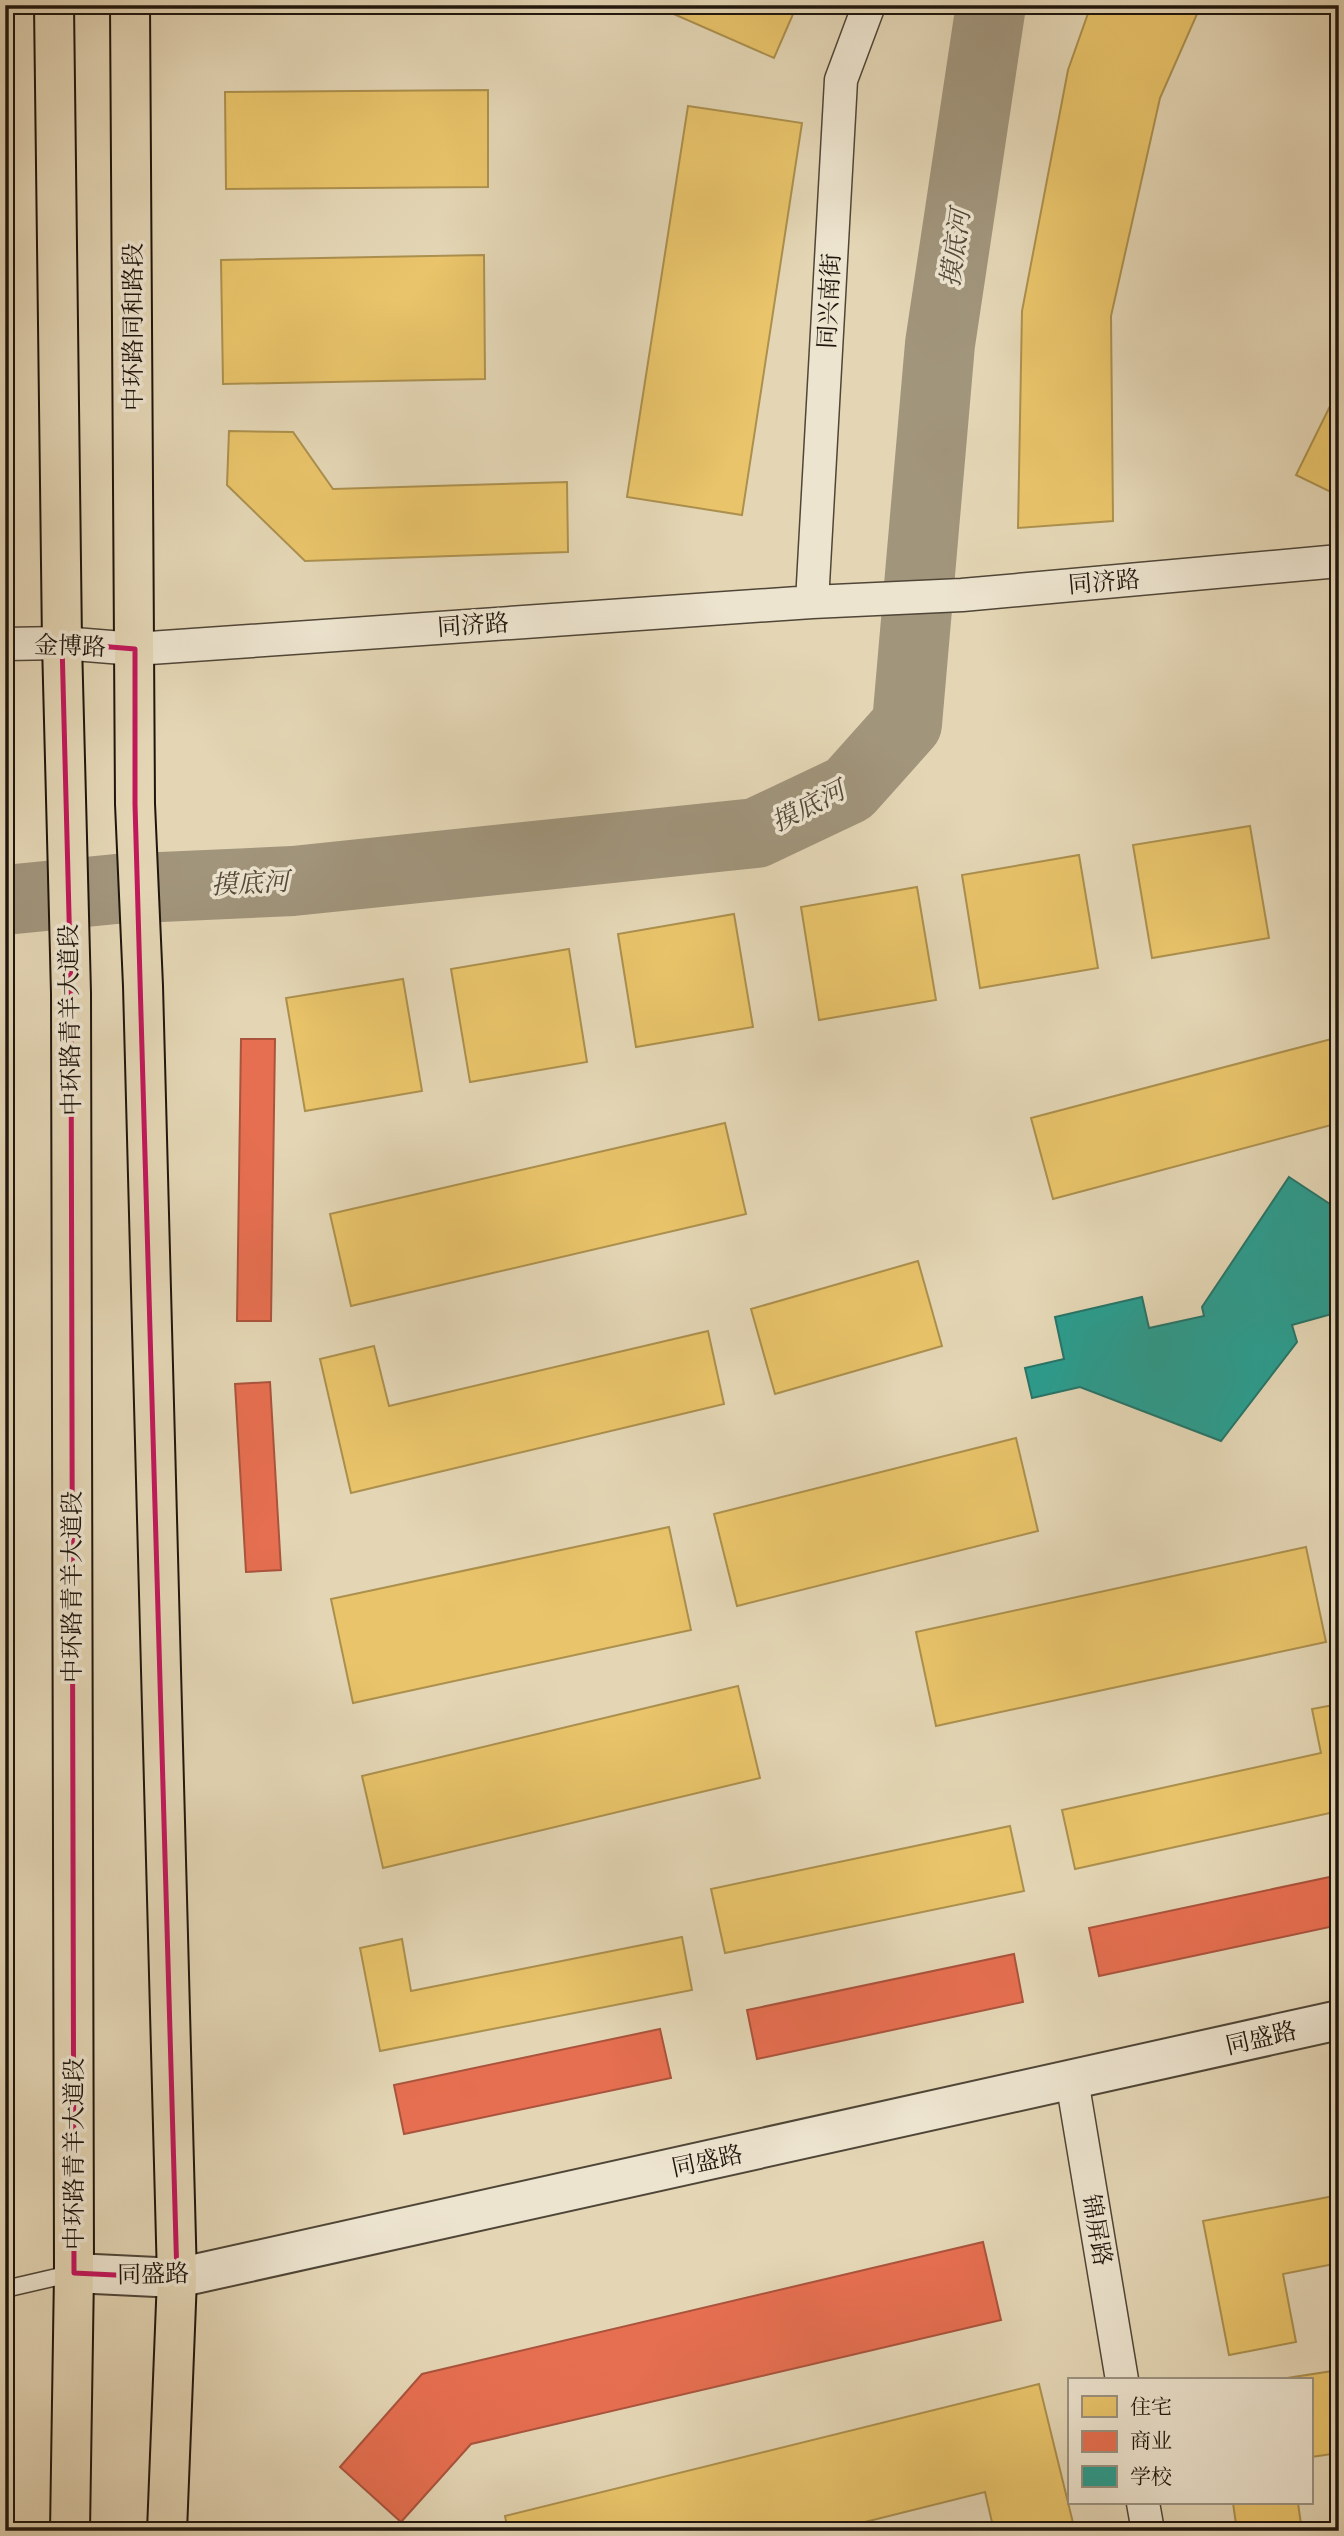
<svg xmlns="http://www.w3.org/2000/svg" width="1344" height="2536" font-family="'Old Standard TT','Noto Serif SC',serif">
  <rect width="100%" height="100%" fill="#e4d6b5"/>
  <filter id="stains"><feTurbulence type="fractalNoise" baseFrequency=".00286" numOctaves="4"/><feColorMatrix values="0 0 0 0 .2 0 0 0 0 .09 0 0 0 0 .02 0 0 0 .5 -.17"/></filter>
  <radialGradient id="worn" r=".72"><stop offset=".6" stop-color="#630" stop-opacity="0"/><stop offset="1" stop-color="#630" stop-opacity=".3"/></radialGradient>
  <path fill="#e9c46a" stroke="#ac904e" stroke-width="2" d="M672,5H797L774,58L669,12Z
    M1091,5H1201L1160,98L1111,316L1113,521L1018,528L1022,311L1068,70Z
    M488,90V187L226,189L225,92Z
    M688,106L802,123L742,515L627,497Z
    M484,255L485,379L223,384L221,260Z
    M1339,388V496L1296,475Z
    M229,431L293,432L333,489L567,482L568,552L305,561L227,485Z
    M1250,826L1269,938L1152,958L1133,845Z
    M1079,855L1098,968L980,988L962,875Z
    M917,887L936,1000L819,1020L801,907Z
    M734,914L753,1027L636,1047L618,934Z
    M569,949L587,1062L470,1082L451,969Z
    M403,979L422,1091L305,1111L286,998Z
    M1339,1037V1123L1053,1199L1031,1118Z
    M725,1123L746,1214L351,1306L330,1214Z
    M918,1261L942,1346L775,1394L751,1309Z
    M708,1331L724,1404L351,1493L320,1359L374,1346L389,1406Z
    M1016,1438L1038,1531L737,1606L714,1514Z
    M669,1527L691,1630L353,1703L331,1599Z
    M1306,1547L1326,1642L936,1726L916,1632Z
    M738,1686L760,1778L383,1868L362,1776Z
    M1339,1704V1811L1075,1869L1062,1810L1321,1753L1312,1709Z
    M1010,1826L1024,1891L725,1953L711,1889Z
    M682,1937L692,1990L380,2051L360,1948L402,1939L411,1991Z
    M1339,2195V2263L1283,2274L1296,2342L1229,2355L1203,2221Z
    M1339,2370V2453L1311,2457V2380H1274Z
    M1039,2384L1075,2531H994L985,2492L829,2531H508L505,2516Z
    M1233,2503H1298L1302,2531H1237Z"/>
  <path fill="#e76f51" stroke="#ab543d" stroke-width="2" d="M241,1039H275L271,1321H237Z
    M270,1382L281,1570L246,1572L235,1384Z
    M1339,1875V1925L1099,1976L1089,1928Z
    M1014,1954L1023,2002L757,2059L747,2010Z
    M660,2029L671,2078L404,2134L394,2085Z
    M983,2242L1001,2320L471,2444L401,2522L340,2467L422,2374Z"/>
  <path fill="#2a9d8f" stroke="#277468" stroke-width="2" d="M1289,1177L1339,1210V1312L1292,1325L1297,1342L1221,1441L1080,1387L1032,1398L1025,1368L1064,1359L1055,1317L1142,1297L1149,1328L1204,1316L1202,1307Z"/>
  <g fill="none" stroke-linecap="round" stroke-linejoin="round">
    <path stroke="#a1957c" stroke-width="70" d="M5,900L116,889L293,881L756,833L849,789L907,724L940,344L991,5"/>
    <g stroke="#504637" stroke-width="19">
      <path id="service" d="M5,2289L74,2273"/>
    </g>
    <g stroke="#504637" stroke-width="35">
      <path id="minor" d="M812,602L841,80L869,5
        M5,644L62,643L135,649L812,602L962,595L1339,561
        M1072,2080L1122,2380
        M1143,2503L1148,2531"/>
    </g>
    <g stroke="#504637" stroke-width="42">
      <path id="tertiary" d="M74,2273L177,2278L1339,2020"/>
    </g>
    <g stroke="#1f160d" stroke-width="42">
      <path id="primary" d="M54,5L62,643L71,993L74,2273L70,2531
        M130,5L135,804L143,986L177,2278L167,2531"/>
    </g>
    <use href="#service" stroke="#ede4cf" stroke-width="16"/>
    <use href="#minor" stroke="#ede4cf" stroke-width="32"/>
    <use href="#tertiary" stroke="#ede4cf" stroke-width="38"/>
    <use href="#primary" stroke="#e4d6b5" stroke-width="38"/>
  </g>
  <path fill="none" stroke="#c2185b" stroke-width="5" stroke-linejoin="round" d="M62,643L135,649V804L177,2278L74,2273L71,993Z"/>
  <g text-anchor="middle" stroke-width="7" stroke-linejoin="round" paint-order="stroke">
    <g font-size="24" fill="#1f160d" stroke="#ede4cf">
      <text transform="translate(829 301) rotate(-87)" y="8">同兴南街</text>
      <text transform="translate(133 327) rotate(-90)" y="8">中环路同和路段</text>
      <text transform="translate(1104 582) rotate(-5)" y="8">同济路</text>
      <text transform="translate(473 625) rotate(-4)" y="8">同济路</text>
      <text transform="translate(70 646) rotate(2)" y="8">金博路</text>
      <text transform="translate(70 1020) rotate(-91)" y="8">中环路青羊大道段</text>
      <text transform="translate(72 1587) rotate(-90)" y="8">中环路青羊大道段</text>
      <text transform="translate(1261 2038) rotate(-13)" y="8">同盛路</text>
      <text transform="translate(74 2154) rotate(-90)" y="8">中环路青羊大道段</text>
      <text transform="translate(707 2161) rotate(-12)" y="8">同盛路</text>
      <text transform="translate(1097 2230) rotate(80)" y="8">锦屏路</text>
      <text transform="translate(153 2274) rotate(-1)" y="8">同盛路</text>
    </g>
    <g font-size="26" font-style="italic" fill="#534939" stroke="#ede4cf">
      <text transform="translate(955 248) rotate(-82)" y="9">摸底河</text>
      <text transform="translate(808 806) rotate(-27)" y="9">摸底河</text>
      <text transform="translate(250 883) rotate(-3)" y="9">摸底河</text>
    </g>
  </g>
  <rect width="1344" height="2536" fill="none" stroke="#e4d6b5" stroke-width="28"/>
  <rect x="7" y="7" width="1330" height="2522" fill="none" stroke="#1f160d" stroke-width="3.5"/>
  <rect x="14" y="14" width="1316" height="2508" fill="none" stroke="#1f160d" stroke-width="2"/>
  <rect x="1068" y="2378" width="245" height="126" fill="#ede4cf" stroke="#9b9281" stroke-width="2"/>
  <rect x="1082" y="2396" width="35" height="21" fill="#e9c46a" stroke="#9b9281" stroke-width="2"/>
  <text x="1130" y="2414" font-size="21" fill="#1f160d">住宅</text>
  <rect x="1082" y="2431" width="35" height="21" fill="#e76f51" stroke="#9b9281" stroke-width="2"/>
  <text x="1130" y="2448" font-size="21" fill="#1f160d">商业</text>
  <rect x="1082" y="2466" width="35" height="21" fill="#2a9d8f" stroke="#9b9281" stroke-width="2"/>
  <text x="1130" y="2484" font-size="21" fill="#1f160d">学校</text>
  <rect width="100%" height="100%" filter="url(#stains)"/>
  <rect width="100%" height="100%" fill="url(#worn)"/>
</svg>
